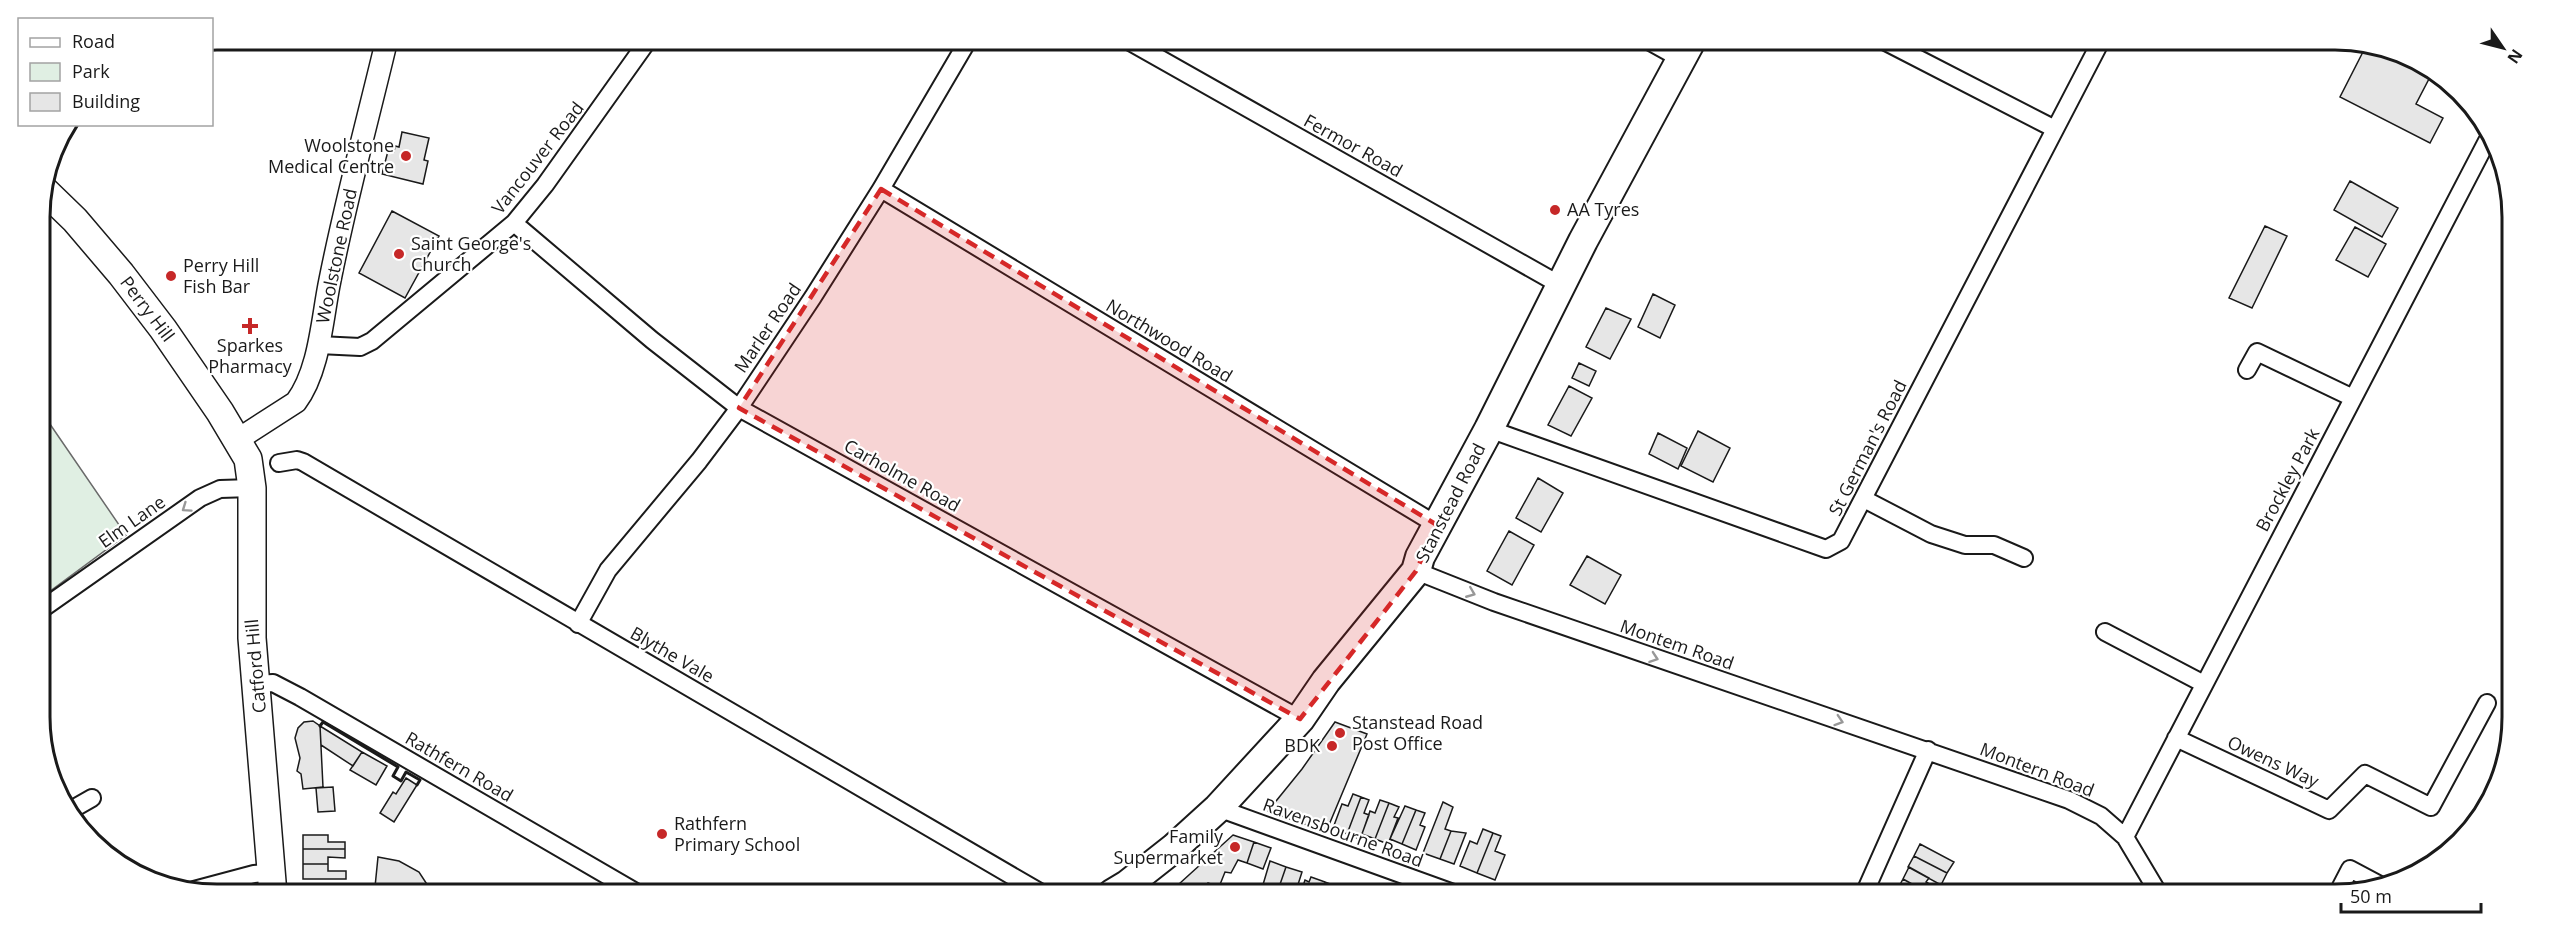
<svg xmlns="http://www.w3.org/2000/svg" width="2551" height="933" font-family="'Open Sans',sans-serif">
  <rect width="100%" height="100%" fill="#fff"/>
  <path fill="#e0efe3" stroke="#6a6a6a" stroke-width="1.5" d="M41,411L126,535L42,597Z"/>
  <path fill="#e6e6e6" stroke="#1a1a1a" stroke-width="1.5" d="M2367,44L2391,48L2431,75L2416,104L2443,118L2430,143L2340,97Z
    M402,132L429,138L424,160L428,161L423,184L382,174L388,151L394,152L395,146L399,147Z
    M2350,181L2398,208L2382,237L2334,210Z
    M392,211L439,236L405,298L359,273Z
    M2265,226L2287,236L2252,308L2229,298Z
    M2355,227L2386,244L2368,277L2336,260Z
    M1653,294L1675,305L1660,338L1638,327Z
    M1606,308L1631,319L1610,359L1586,347Z
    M1579,363L1596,371L1589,386L1572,378Z
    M1569,386L1592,398L1571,436L1548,425Z
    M1698,431L1730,448L1713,482L1681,466Z
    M1658,433L1687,448L1678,469L1649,454Z
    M1538,478L1563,493L1541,532L1516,518Z
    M1509,531L1534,545L1512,585L1487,571Z
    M1587,556L1621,575L1605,604L1570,585Z
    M313,721L320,726L323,787L303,789L301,774L297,771L300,758L295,738L298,728L304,722Z
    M1335,722L1367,734L1326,832L1268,811L1302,769Z
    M320,726L362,752L353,766L321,745Z
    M362,752L387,766L376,785L350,770Z
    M406,778L417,785L394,822L380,813L393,792L396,794Z
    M333,787L335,811L318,812L316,788Z
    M1353,794L1361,797L1347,834L1333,828L1342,804L1348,806Z
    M1361,797L1369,800L1364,813L1369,815L1360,839L1347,834Z
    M1380,800L1389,803L1375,839L1362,834L1370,811L1375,813Z
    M1443,802L1453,807L1445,829L1451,831L1440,859L1423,853Z
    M1389,803L1399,807L1394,817L1398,818L1388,844L1375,839Z
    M1405,806L1416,810L1402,844L1390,839Z
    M1416,810L1425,813L1420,825L1425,827L1416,850L1402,844Z
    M1483,829L1493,833L1477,873L1460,866L1470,841L1477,844Z
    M1451,831L1466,833L1454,864L1440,859Z
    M1493,833L1501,836L1495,851L1505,855L1495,880L1477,873Z
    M303,835H328V842H345V849H303Z
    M1233,835L1254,842L1247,863L1238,860L1231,873L1225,872L1219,887L1208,883L1203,894H1168Z
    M1254,842L1271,848L1263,869L1247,863Z
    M1920,844L1954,862L1947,873L1914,856Z
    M303,849H345V858L328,857V864H303Z
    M1914,856L1947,873L1941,885L1908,867Z
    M378,857L399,861L419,872L432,892L442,894H303V891L375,887Z
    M1270,861L1286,867L1277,893L1262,888Z
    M303,864H328V871H346V879H303Z
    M1286,867L1302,872L1295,894L1277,893Z
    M1909,867L1929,878L1926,882L1940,890L1937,894H1930L1903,879Z
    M1311,877L1325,882L1321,894L1301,892L1305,880L1309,882Z
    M1903,879L1930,894H1895Z
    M1325,882L1338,887L1337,891L1339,894H1321Z"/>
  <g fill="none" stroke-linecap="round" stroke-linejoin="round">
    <g stroke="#1a1a1a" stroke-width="20">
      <path id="minor" d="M1125,39L1562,286
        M1645,39L1681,59
        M1880,39L2055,129
        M881,189L1437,525
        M514,223L652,340L739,408L1300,719
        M319,345L360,347L372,341L514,223L545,185L649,39
        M2247,370L2257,352L2353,398
        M1489,429L1826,549L1841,541L2102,39
        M279,463L297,460L303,462L1043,894
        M1864,499L1931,534L1965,545H1994L2024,558
        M1416,571L1494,602L2069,800L2101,816L2125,837L2159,894
        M42,609L200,498L220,489L252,488
        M578,624L608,570L699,461L739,408L813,297L881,189L969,39
        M2105,632L2204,684
        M257,684L273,683L300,697L639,894
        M2176,738L2329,810L2365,774L2431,807L2487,703
        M1218,808L1456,894
        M71,810L92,798
        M2125,837L2487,141
        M194,890L254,874L273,872
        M1864,894L1928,750
        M2337,894L2350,869L2382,886"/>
    </g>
    <g stroke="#1a1a1a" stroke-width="24">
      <path id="tertiary" d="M237,440L296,402C320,370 322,318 330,280C346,199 368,119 387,39"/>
    </g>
    <g stroke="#1a1a1a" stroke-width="30">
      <path id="primary" d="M43,189L75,220L121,274L163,329L220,412L248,459L252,488V638L273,894"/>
    </g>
    <g stroke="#1a1a1a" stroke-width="32">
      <path id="trunk" d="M1112,894L1127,885L1174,848L1218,808L1300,719L1326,681L1416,571L1420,557L1489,429L1583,241L1692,39"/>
    </g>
    <use href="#minor" stroke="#fff" stroke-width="16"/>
    <use href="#tertiary" stroke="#fff" stroke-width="21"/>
    <use href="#primary" stroke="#fff" stroke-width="27"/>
    <use href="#trunk" stroke="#fff" stroke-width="28"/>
    <path stroke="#1a1a1a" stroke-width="3" d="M320,726L323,722L398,767L393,776L401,781L406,772L420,780L417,785"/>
  </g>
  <defs><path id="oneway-chevron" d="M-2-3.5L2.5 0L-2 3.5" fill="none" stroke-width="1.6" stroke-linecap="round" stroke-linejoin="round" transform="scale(1.5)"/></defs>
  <g stroke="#989898">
    <use href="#oneway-chevron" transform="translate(186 508) rotate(145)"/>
    <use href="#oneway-chevron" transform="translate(1471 593) rotate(22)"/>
    <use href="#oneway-chevron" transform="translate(1654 658) rotate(19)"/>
    <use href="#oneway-chevron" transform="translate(1839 721) rotate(18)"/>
  </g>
  <path fill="#d62828" fill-opacity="0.2" stroke="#d62828" stroke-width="4.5" stroke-dasharray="12 8" stroke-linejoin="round" d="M881,189L1437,525L1416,571L1300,719L739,408Z"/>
  <g fill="#c62828" stroke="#fff" stroke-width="2">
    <circle cx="406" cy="156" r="6"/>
    <circle cx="1555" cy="210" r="6"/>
    <circle cx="399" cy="254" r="6"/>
    <circle cx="171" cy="276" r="6"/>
    <path d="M247 317h6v6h6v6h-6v6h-6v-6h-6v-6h6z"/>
    <circle cx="1340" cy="733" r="6"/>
    <circle cx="1332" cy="746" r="6"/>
    <circle cx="662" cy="834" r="6"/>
    <circle cx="1235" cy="847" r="6"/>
  </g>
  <g text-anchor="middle" stroke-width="4.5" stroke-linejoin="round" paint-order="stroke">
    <g font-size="18" fill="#1a1a1a" stroke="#fff" text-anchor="start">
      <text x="394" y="152" text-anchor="end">Woolstone<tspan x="394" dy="21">Medical Centre</tspan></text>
      <text x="1567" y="216">AA Tyres</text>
      <text x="411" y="250">Saint George's<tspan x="411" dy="21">Church</tspan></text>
      <text x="183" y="272">Perry Hill<tspan x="183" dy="21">Fish Bar</tspan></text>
      <text x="250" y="352" text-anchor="middle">Sparkes<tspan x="250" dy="21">Pharmacy</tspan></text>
      <text x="1352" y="729">Stanstead Road<tspan x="1352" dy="21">Post Office</tspan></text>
      <text x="1320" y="752" text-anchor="end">BDK</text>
      <text x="674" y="830">Rathfern<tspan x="674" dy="21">Primary School</tspan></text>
      <text x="1223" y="843" text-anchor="end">Family<tspan x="1223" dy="21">Supermarket</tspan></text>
    </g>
    <g font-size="18" fill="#1a1a1a" stroke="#fff">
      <text transform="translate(1353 146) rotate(29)" y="6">Fermor Road</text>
      <text transform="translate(538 158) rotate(-52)" y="6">Vancouver Road</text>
      <text transform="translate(337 256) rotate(-78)" y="6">Woolstone Road</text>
      <text transform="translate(147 309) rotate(53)" y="6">Perry Hill</text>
      <text transform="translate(768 328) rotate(-56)" y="6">Marler Road</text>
      <text transform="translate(1169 341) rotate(31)" y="6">Northwood Road</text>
      <text transform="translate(1868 448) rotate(-63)" y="6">St German's Road</text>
      <text transform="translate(902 476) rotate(29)" y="6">Carholme Road</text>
      <text transform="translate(2288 480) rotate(-62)" y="6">Brockley Park</text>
      <text transform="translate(1451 503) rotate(-63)" y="6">Stanstead Road</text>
      <text transform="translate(132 522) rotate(-35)" y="6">Elm Lane</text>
      <text transform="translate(1677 645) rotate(19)" y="6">Montem Road</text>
      <text transform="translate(672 655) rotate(30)" y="6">Blythe Vale</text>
      <text transform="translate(256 666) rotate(-95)" y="6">Catford Hill</text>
      <text transform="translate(2273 762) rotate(25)" y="6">Owens Way</text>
      <text transform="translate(459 767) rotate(30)" y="6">Rathfern Road</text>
      <text transform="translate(2037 770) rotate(21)" y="6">Montern Road</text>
      <text transform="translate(1343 833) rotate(20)" y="6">Ravensbourne Road</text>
    </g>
  </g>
  <path d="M0 0H2551V933H0ZM217 50H2335A167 167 0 0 1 2502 217V717A167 167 0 0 1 2335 884H217A167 167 0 0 1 50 717V217A167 167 0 0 1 217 50Z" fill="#fff" fill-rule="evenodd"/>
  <path fill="none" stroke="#1a1a1a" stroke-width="3" d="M217 50H2335A167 167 0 0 1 2502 217V717A167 167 0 0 1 2335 884H217A167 167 0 0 1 50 717V217A167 167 0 0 1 217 50Z"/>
  <rect x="18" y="18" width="195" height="108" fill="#ffffff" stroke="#a3a3a3" stroke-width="1.5"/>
  <rect x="30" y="38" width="30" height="9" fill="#ffffff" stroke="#a3a3a3" stroke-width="1.5"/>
  <text x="72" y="48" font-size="18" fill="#1a1a1a">Road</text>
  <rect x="30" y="63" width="30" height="18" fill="#e0efe3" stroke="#a3a3a3" stroke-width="1.5"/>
  <text x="72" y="78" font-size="18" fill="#1a1a1a">Park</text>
  <rect x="30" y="93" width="30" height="18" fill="#e6e6e6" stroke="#a3a3a3" stroke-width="1.5"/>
  <text x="72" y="108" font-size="18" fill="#1a1a1a">Building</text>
  <g transform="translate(2503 48) rotate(125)" stroke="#ffffff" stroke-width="4.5" paint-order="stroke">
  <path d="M0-4.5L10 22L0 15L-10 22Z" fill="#1a1a1a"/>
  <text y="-9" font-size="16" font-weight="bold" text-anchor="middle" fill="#1a1a1a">N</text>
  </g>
  <path d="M2341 903v9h140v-9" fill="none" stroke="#1a1a1a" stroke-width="3"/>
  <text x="2350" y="903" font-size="18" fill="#1a1a1a" stroke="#ffffff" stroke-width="4.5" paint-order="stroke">50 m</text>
</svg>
